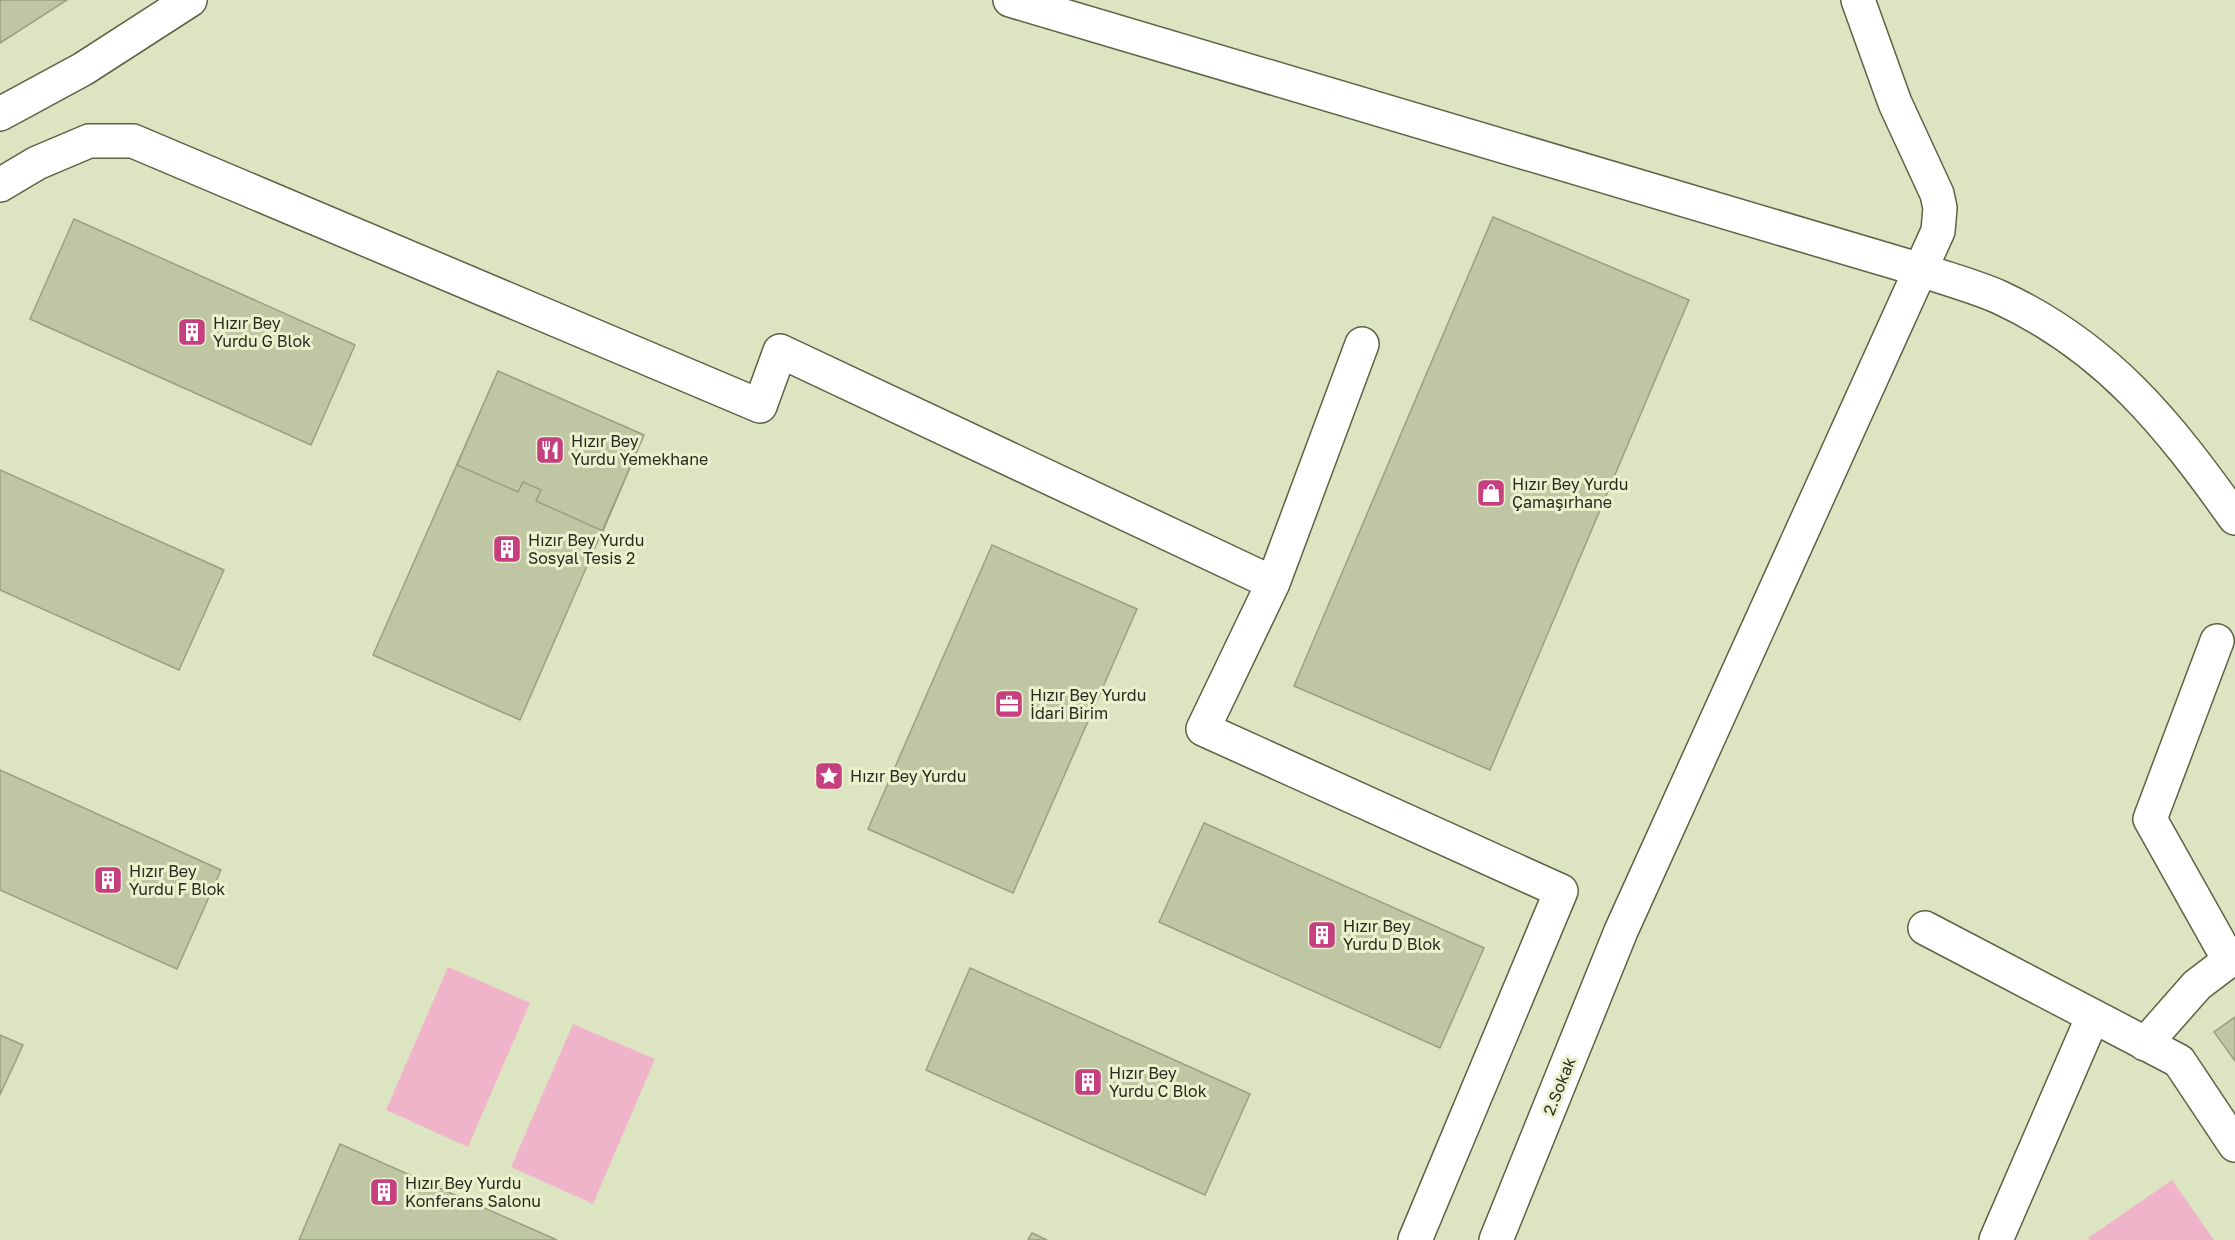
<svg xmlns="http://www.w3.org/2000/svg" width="2235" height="1240" font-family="'Golos Text',sans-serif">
  <rect width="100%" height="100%" fill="#dde4c1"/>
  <path fill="#f0b4ca" d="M448,967L530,1003L468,1147L386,1110Z
    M573,1024L655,1059L593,1204L511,1167Z
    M2172,1180L2214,1240H2090L2088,1238Z"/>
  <path fill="#bfc6a4" stroke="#9aa080" stroke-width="1.5" d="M0,0H67L0,43Z
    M1493,217L1689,300L1490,770L1294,686Z
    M74,219L355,345L311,445L30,319Z
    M498,371L644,435L520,720L373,655Z
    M498,371L644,435L603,531L536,501L541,490L523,482L518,492L457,465Z
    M0,470L224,570L179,670L0,590Z
    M992,545L1137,609L1013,893L868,829Z
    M0,770L221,870L177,969L0,890Z
    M1204,823L1484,948L1440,1048L1159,922Z
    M970,968L1250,1094L1205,1195L926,1070Z
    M2235,1017V1061L2214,1032Z
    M0,1035L23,1045L0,1095Z
    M340,1144L557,1240H299Z
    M1032,1233L1047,1240H1028Z"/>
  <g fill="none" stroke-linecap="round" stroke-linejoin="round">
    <g stroke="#5c6243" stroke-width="36">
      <path id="minor" d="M1010,0L1921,270C1947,279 1974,286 1999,297C2107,347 2168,424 2235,518
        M0,114L83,69L190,0
        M0,185L37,163L89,141H133L760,406L780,351L1273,583L1362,344
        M1273,583L1203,729L1561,891L1415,1240
        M2217,641L2150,819L2229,960
        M1925,928L2179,1061L2235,1145
        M2145,1044L2197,985L2235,956
        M1496,1240L1621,931L1938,231L1940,208L1937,194L1895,103L1858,0
        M1996,1240L2093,1016"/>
    </g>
    <use href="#minor" stroke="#fff" stroke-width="33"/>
  </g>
  <defs>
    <g id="building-square" transform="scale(1.5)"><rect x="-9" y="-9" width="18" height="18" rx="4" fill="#c63f7f" stroke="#eaf1ce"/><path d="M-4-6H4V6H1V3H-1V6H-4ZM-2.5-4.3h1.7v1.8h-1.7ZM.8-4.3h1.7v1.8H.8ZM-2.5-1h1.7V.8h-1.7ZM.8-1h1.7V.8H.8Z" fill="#fff"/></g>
    <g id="restaurant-square" transform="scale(1.5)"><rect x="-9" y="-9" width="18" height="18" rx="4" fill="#c63f7f" stroke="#eaf1ce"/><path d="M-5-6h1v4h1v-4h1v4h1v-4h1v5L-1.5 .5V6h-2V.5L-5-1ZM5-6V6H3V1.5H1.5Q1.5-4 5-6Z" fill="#fff"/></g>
    <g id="shop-square" transform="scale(1.5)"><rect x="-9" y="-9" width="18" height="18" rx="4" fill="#c63f7f" stroke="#eaf1ce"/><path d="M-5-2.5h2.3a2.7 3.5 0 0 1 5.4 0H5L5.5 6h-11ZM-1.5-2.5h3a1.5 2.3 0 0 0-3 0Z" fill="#fff"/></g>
    <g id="office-square" transform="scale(1.5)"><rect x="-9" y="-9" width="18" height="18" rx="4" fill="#c63f7f" stroke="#eaf1ce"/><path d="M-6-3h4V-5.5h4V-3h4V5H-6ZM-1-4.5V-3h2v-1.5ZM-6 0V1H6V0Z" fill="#fff"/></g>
    <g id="sight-square" transform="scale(1.5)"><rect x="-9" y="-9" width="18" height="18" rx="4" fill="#c63f7f" stroke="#eaf1ce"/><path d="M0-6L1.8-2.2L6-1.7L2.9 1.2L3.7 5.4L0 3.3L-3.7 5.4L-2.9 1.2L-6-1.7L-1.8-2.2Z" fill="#fff"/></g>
  </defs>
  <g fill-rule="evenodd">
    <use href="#building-square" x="192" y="332"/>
    <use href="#restaurant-square" x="550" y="450"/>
    <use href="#shop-square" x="1491" y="493"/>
    <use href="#building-square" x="507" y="549"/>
    <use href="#office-square" x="1009" y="704"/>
    <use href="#sight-square" x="829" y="776"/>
    <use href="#building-square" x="108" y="880"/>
    <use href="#building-square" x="1322" y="935"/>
    <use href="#building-square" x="1088" y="1082"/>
    <use href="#building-square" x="384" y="1192"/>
  </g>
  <g text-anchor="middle" stroke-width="6" stroke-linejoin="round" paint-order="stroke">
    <g font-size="16" fill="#282a1d" stroke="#eaf1ce" text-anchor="start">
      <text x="213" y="329">Hızır Bey<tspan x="213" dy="18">Yurdu G Blok</tspan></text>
      <text x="571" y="447">Hızır Bey<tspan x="571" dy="18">Yurdu Yemekhane</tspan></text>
      <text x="1512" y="490">Hızır Bey Yurdu<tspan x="1512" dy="18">Çamaşırhane</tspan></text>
      <text x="528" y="546">Hızır Bey Yurdu<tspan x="528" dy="18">Sosyal Tesis 2</tspan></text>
      <text x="1030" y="701">Hızır Bey Yurdu<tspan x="1030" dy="18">İdari Birim</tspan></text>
      <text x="850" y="782">Hızır Bey Yurdu</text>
      <text x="129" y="877">Hızır Bey<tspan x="129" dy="18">Yurdu F Blok</tspan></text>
      <text x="1343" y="932">Hızır Bey<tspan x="1343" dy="18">Yurdu D Blok</tspan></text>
      <text x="1109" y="1079">Hızır Bey<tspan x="1109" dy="18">Yurdu C Blok</tspan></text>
      <text x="405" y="1189">Hızır Bey Yurdu<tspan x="405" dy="18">Konferans Salonu</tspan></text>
    </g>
    <g font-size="16" fill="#282a1d" stroke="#eaf1ce">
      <text transform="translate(1559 1086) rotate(-68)" y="6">2.Sokak</text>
    </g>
  </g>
</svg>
